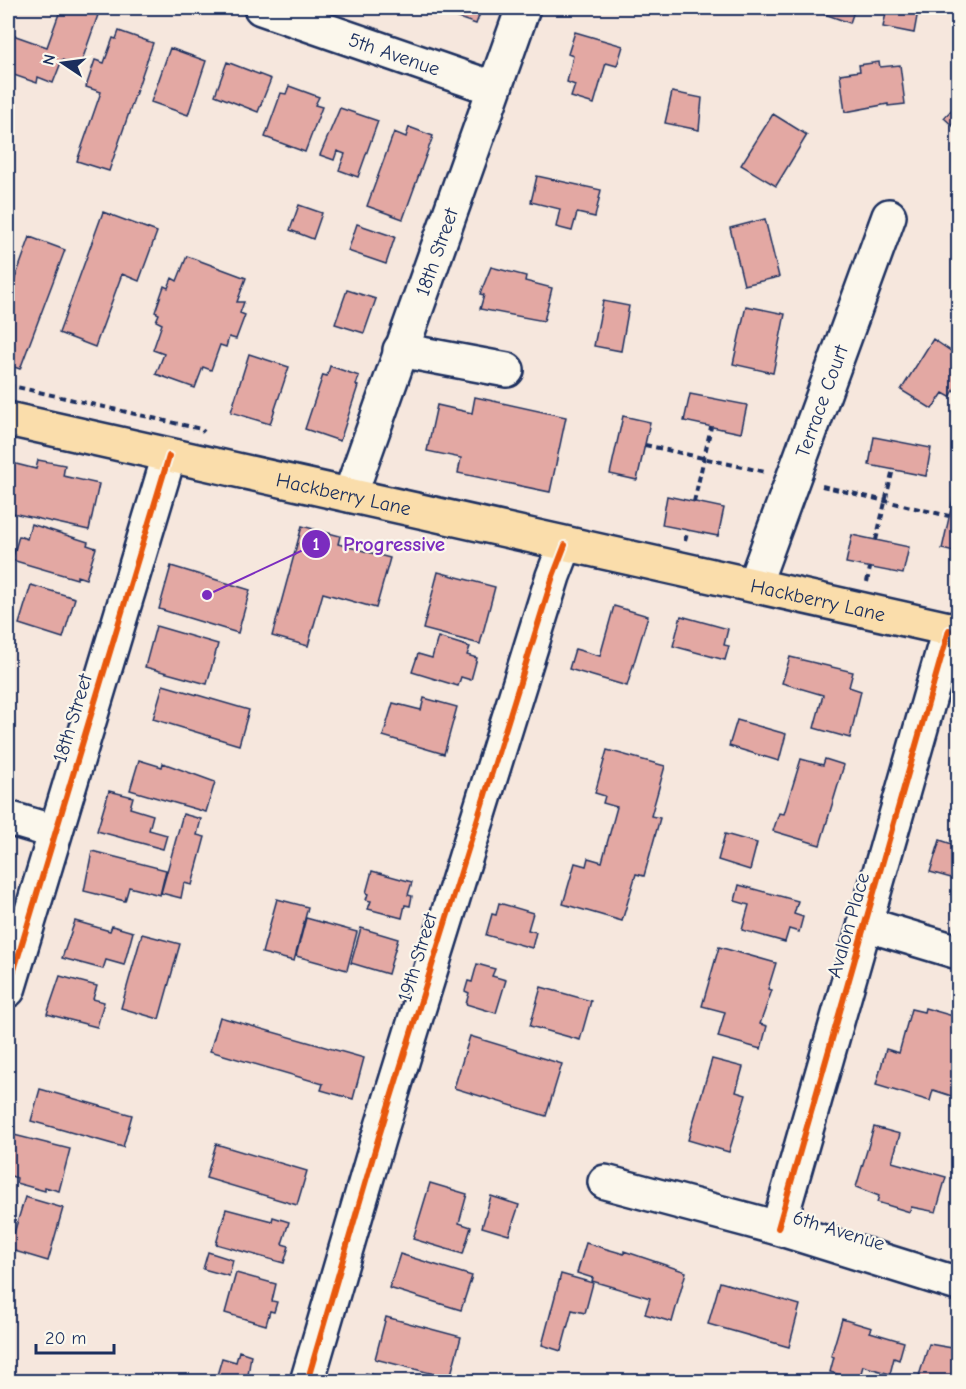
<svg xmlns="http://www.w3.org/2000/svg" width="966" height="1389" font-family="'Comic Neue',sans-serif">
  <rect width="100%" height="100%" fill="#f6e7dd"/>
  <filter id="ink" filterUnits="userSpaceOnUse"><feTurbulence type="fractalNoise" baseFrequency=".0167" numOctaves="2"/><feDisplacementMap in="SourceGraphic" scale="12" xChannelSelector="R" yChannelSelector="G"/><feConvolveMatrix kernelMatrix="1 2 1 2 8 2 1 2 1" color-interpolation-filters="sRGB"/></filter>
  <g filter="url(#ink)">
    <path fill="#e3a8a3" stroke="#1b2f5e" stroke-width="1.5" d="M61,8H97L95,14L98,15L80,66L62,60L53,83L38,77L37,83L8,73V48L13,35L47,47Z
      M460,8H482L476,24L456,17Z
      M820,8H855L850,23L819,12Z
      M887,8L918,11L914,33L883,27Z
      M119,31L153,43L109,171L77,161L101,92L86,87L95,60L104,63L113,38L116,39Z
      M575,32L623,46L617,66L606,63L594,104L571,97L575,85L567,82L573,56L568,54Z
      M170,48L206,61L188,115L151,102Z
      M227,62L271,79L258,112L215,95Z
      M879,62L880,67L900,65L905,104L888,106V104L845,112L840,74L860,71L859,65Z
      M289,86L319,97L315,105L322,107L305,152L265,137L281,93L286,94Z
      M672,92L702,98L699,130L665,123Z
      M958,103V127L955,128L944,118Z
      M340,108L378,121L358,177L339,170L345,154L337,151L334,160L320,155Z
      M773,114L807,135L776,186L741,165Z
      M409,127L433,136L403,219L367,206L394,132L406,137Z
      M537,176L601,190L595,217L577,213L572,231L556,227L560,209L531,202Z
      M299,205L322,213L313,239L290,230Z
      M103,212L157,232L139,281L122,274L95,347L59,333Z
      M765,219L779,277L744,285L730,228Z
      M357,224L395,237L386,264L348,251Z
      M30,237L65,250L20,369L8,365V298Z
      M187,256L246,278L237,302H244L240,313L245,315L236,339L229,337L226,347L220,345L211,370L203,367L195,388L156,374L164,354L153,350L162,324L156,321L159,314L155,312L164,286L168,288L172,278L177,281Z
      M491,267L526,276L525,281L552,288L544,321L480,309L484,295L480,294Z
      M347,290L376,299L364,333L335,324Z
      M603,301L629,306L621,351L594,346Z
      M746,306L785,314L773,373L733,364Z
      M933,339L958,356V367L955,373L958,375V383L950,397L943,393L932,409L901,390Z
      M249,354L289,367L270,424L231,412Z
      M330,366L359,376L356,385L358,386L340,441L305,429L323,375L327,376Z
      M690,394L747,405L741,433L684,421Z
      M475,397L566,417L550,492L458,473L461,458L427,451L437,405L472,413Z
      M623,416L650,422L637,480L610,474Z
      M874,437L931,448L926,476L869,465Z
      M38,460L65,465L63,476L99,484L89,530L8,512V462L36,469Z
      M955,491L958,492V553L942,549Z
      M667,496L724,508L718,536L662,525Z
      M31,524L88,542L87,545L96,548L86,579L77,576V579L12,560L19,536L27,539Z
      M302,526L340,536L338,544L390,558L376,608L323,593L308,646L272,636Z
      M852,535L909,547L903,574L846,563Z
      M171,566L250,590L238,633L159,609Z
      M438,572L495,587L480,644L423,629Z
      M31,585L75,598L63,638L19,624Z
      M614,606L648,616L627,686L569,669L575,649L600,656Z
      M681,616L728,629L724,645L729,646L725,660L673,646Z
      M156,626L218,644L207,684L145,667Z
      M438,637L470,647L467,655L477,658L471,680L461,677L458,686L412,672L418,654L432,658Z
      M790,657L853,672L849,687L861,691L850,738L814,728L823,695L782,683Z
      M163,685L249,710L239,745L153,719Z
      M424,698L457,707L444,754L383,736L393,703L421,710Z
      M737,720L786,734L779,761L729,746Z
      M607,750L665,766L651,816L660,818L644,876L636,874L622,921L563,904L575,863L586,866L588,858L602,862L617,807L603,803L605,796L595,793Z
      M801,759L823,765L825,759L844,765L820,845L773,831L779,813L784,814Z
      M139,760L162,767L163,763L215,782L206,812L130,790Z
      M109,791L133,797L130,808L153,815L149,830L167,835L163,849L97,831Z
      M183,814L201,819L197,835L205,837L192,885L184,883L181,898L161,893Z
      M725,834L757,843L750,870L718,860Z
      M940,840L958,846V880L930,872Z
      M92,851L166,870L160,895L129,887L125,901L84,891Z
      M372,871L412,882L408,895L412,896L410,906L405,905L402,918L368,909L371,901L366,900L368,894L366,893Z
      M739,885L798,901L794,914L803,917L799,932L789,929L785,942L742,930L749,905L735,901Z
      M277,899L308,907L294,961L262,953Z
      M499,903L533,913L528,930L536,932L532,948L486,935L492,914L496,915Z
      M306,918L357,932L347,970L296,956Z
      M75,921L110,931L112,926L133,932L124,965L106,960L103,969L62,958Z
      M361,928L398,939L388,974L351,963Z
      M142,934L180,944L159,1019L121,1008Z
      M719,947L776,963L768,989L772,990L760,1024L767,1026L761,1049L718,1037L725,1012L702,1006Z
      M477,964L495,969L492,976L506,980L496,1013L466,1004L469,993L465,991L468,981L472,982Z
      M60,976L97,986L93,999L104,1002L97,1027L47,1014Z
      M541,987L591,1001L580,1040L530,1026Z
      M925,1008L953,1016L952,1021L958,1022V1098L933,1090L930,1101L876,1085L886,1049L899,1053L911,1009L924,1012Z
      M220,1017L364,1058L353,1099L321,1090L323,1084L210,1051Z
      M470,1036L562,1064L546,1116L454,1088Z
      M712,1059L743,1067L736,1092L746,1095L729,1152L688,1140Z
      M40,1089L132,1115L123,1147L31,1121Z
      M874,1127L900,1134L892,1162L946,1177L936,1212L911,1207L910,1212L877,1202L879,1196L856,1187Z
      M14,1135L70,1149L59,1191L45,1187V1191L16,1183L17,1178L8,1175V1161Z
      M216,1144L307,1171L297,1205L206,1178Z
      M430,1183L467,1194L459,1223L471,1227L463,1254L413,1239Z
      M491,1196L519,1205L509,1235L482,1227Z
      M25,1197L63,1208L48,1261L8,1249V1231L14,1233Z
      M226,1209L272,1221L273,1217L289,1222L282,1244L289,1246L284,1263L216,1244Z
      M586,1243L624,1254V1251L686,1272L672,1322L645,1314L650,1298L592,1281L593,1278L577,1273Z
      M208,1252L233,1260L229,1276L203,1269Z
      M400,1254L472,1276L461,1310L389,1288Z
      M236,1273L276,1284L272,1301L277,1302L274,1312L270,1311L266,1325L225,1313Z
      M561,1274L593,1283L585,1313L572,1310L561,1351L542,1345Z
      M720,1282L800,1305L789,1347L708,1324Z
      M386,1317L461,1337L450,1378L375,1359Z
      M842,1319L872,1328L870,1332L904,1342L899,1360L894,1358L890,1374L863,1366L859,1380L830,1372L834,1357L831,1356Z
      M929,1344L958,1349V1382H917Z
      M239,1351L251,1355L247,1382H215L222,1358L236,1362Z
      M366,1373L398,1382H363Z"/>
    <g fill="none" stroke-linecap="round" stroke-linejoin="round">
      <g stroke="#1b2f5e" stroke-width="38">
        <g id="minor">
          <path id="s1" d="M261,8L493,88"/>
          <path d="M400,350L507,370"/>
          <path id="s2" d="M350,495L523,8"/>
          <path id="s3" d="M754,585L889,216"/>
          <path d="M8,818L55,832"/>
          <path d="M865,924L958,952"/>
          <path d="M8,990L169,456"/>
          <path d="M605,1182L778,1228L958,1284"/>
          <path d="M778,1228L949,630"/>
          <path d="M307,1382L379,1136L553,576L565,545"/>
        </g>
      </g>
      <g stroke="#1b2f5e" stroke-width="38">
        <g id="major">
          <path id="s4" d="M8,419L958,631"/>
        </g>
      </g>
      <path stroke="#1b2f5e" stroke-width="4" stroke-dasharray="6 4.5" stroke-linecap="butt" d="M8,385L201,429L204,432
        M645,445L765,472
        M822,486L949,516
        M694,502L711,427
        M876,540L893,469
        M685,541L688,530
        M867,582L870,568"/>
      <use href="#minor" stroke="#fbf7ec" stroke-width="33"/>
      <use href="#major" stroke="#faddab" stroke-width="33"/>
      <g stroke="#fbf7ec" stroke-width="10">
        <path id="cycleway" d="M8,990L169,456
          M778,1228L949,630
          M307,1382L379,1136L553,576L565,545"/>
      </g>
      <use href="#cycleway" stroke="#e8590c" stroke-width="6"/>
    </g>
  </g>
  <g text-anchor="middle" stroke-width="4.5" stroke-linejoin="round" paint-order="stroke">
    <g font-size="20" fill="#1b2f5e" stroke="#fbf7ec">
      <text dy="7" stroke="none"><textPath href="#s1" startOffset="141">5th Avenue</textPath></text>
      <text dy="7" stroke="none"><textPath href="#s2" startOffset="258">18th Street</textPath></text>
      <text dy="7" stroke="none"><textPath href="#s3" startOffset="196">Terrace Court</textPath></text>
      <text dy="7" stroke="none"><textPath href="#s4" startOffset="344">Hackberry Lane</textPath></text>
      <text dy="7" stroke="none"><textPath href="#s4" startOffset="830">Hackberry Lane</textPath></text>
      <text transform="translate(72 718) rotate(-73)" y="7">18th Street</text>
      <text transform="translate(848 925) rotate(-74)" y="7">Avalon Place</text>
      <text transform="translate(417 957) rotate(-73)" y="7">19th Street</text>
      <text transform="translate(839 1230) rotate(17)" y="7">6th Avenue</text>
    </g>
  </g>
  <path fill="none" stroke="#7b2cbf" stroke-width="2" d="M207 595L316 544"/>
  <g fill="#7b2cbf" stroke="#fbf7ec" stroke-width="2">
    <circle cx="207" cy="595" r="6"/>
    <circle cx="316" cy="544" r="15"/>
  </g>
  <g font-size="18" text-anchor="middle" font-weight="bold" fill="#fff">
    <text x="316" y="550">1</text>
  </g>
  <g font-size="21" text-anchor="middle" font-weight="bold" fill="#7b2cbf" stroke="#fbf7ec" stroke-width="4.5" stroke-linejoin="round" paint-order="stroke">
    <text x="394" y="551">Progressive</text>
  </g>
  <rect width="966" height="1389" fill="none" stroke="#fbf7ec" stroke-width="30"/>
  <rect x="15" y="15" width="936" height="1359" fill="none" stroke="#1b2f5e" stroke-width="2" filter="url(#ink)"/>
  <g transform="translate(63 63) rotate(283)" stroke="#fbf7ec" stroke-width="4.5" paint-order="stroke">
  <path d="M0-4.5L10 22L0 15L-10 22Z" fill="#1b2f5e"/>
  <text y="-9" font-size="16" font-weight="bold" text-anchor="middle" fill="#1b2f5e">N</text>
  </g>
  <path d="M36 1344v9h78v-9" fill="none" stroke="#1b2f5e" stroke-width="3"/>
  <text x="45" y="1344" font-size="18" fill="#1b2f5e" stroke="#fbf7ec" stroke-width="4.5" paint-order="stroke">20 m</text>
</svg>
